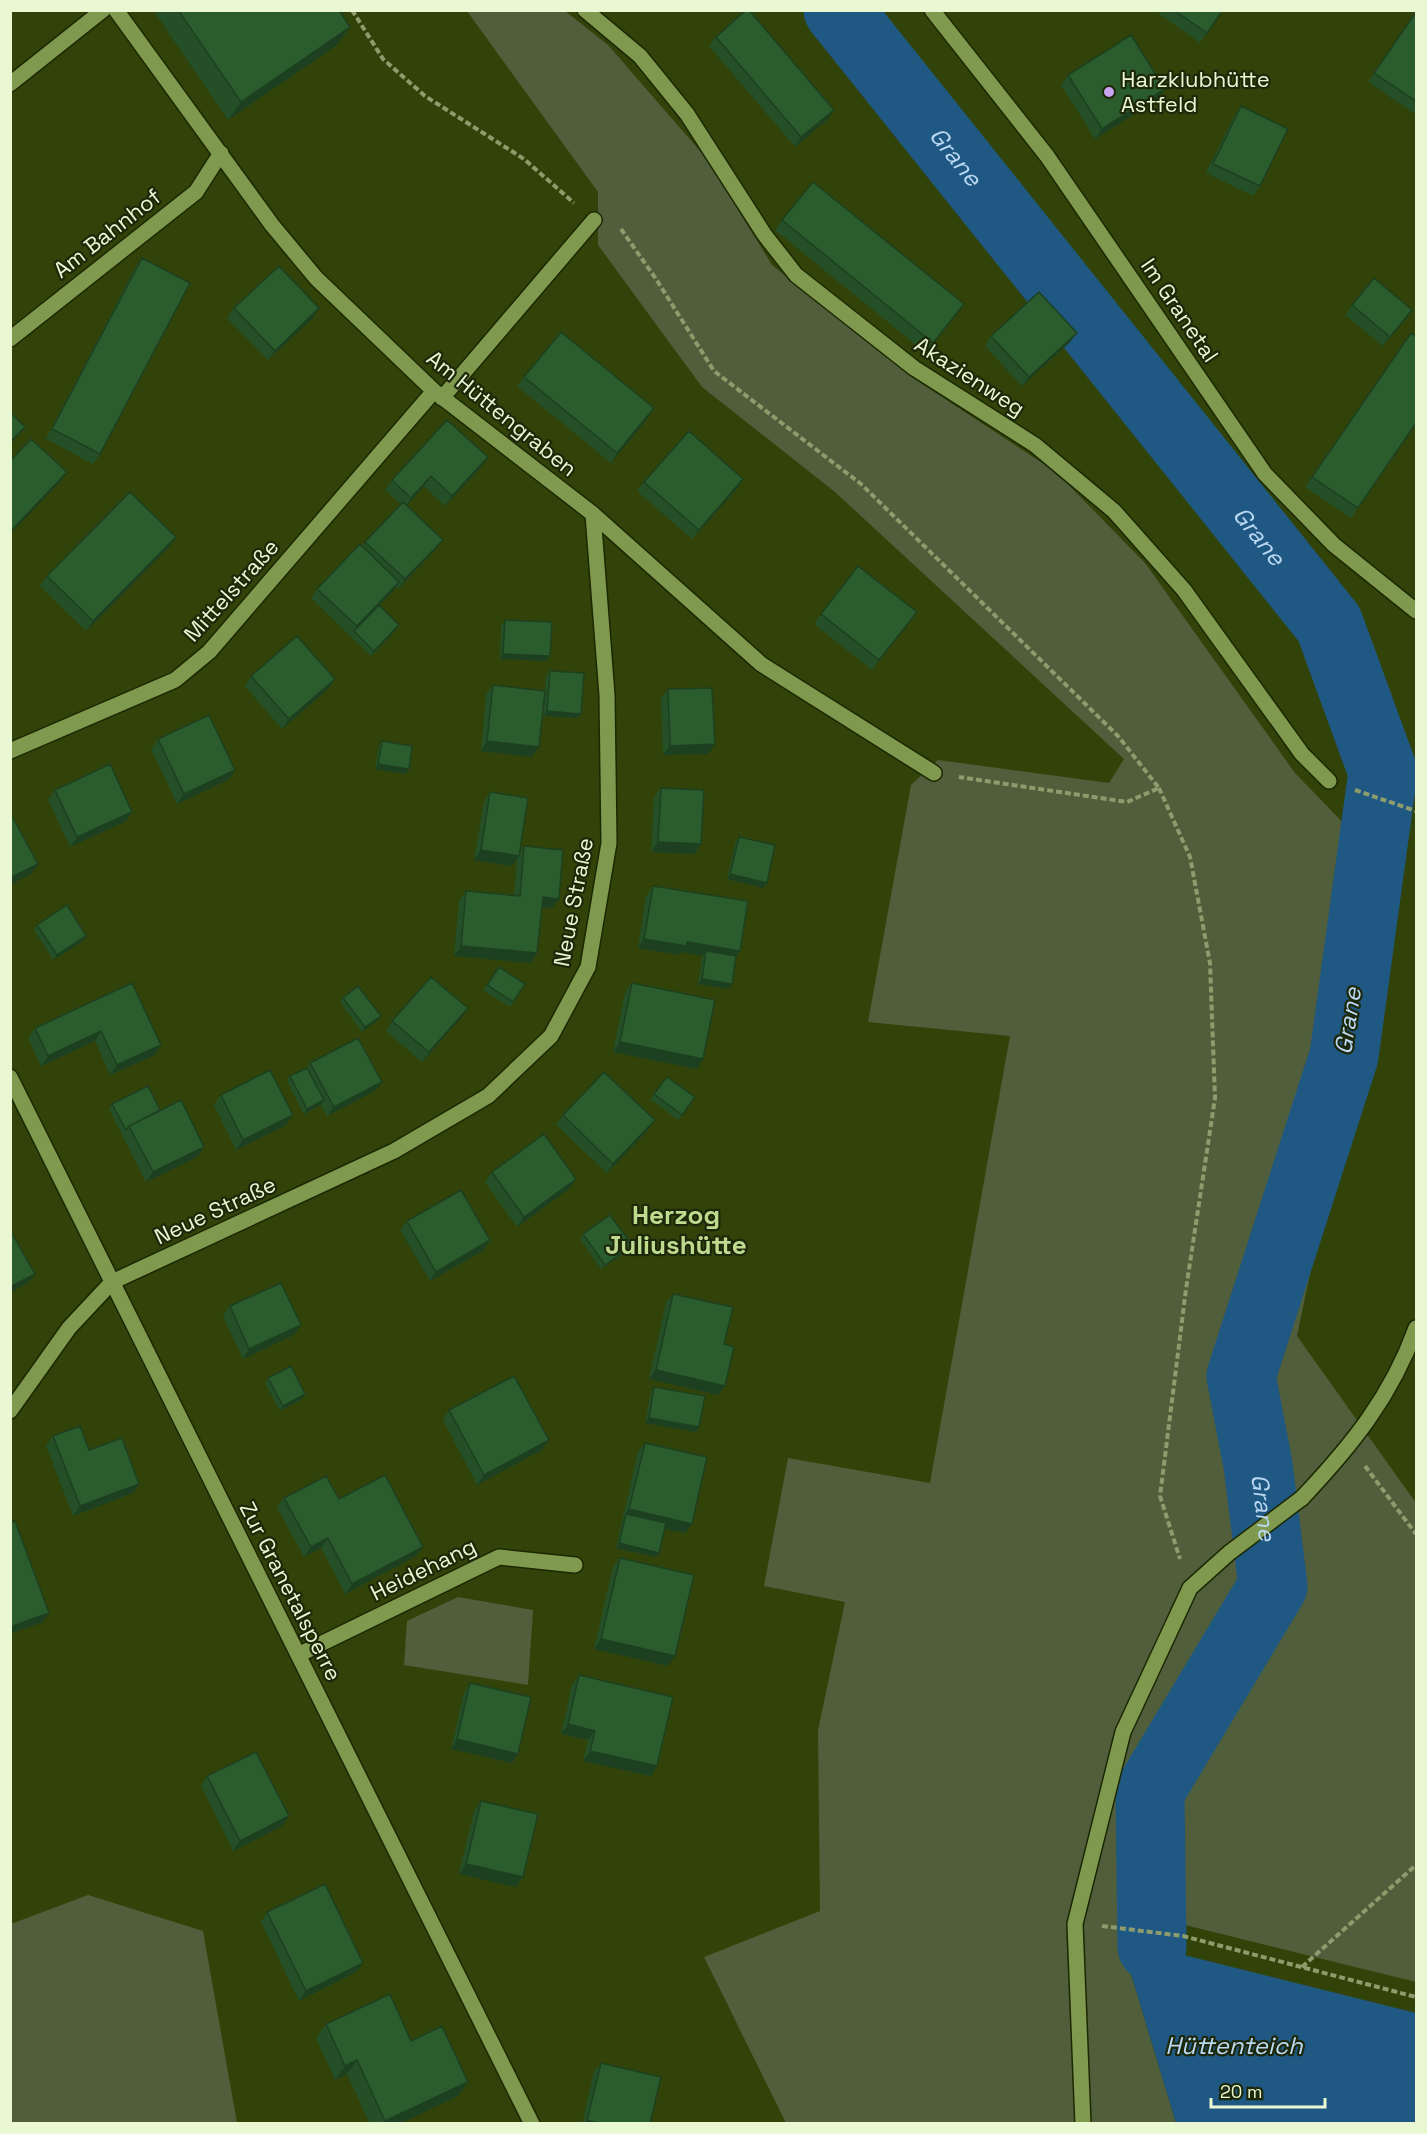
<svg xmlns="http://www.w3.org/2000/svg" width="1427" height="2134" font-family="'Space Grotesk',sans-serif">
  <rect width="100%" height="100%" fill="#324309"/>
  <path fill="#515e3b" d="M467,11H565L608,45L707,159L772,265L910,376L1056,472L1145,563L1295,773L1385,866L1355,1058L1297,1336L1416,1503V1982L1177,1923L1171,1951L1152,1947L1122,1944L1176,2123H786L704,1957L820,1911L818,1730L845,1602L764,1586L788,1458L930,1483L1010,1036L868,1022L911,785L938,760L1109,783L1124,759L835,492L702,387L598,245V192Z
    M458,1597L533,1610L528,1685L404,1665L407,1621Z
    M88,1895L203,1931L237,2123H11V1924Z"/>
  <path fill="#1f5883" d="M1122,1944L1152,1947L1416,2013V2123H1176Z"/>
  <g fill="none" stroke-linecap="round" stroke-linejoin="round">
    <path stroke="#1f5883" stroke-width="69" id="s1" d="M838,10L1329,624L1383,772L1344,1056L1241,1376L1258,1465L1273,1586L1150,1791L1152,1947"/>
    <g stroke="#1c2802" stroke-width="18">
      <path id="service" d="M585,10L640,56L687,114L764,234L796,275L914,368L1035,445L1114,511L1184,590L1302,754L1329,781
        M442,398L594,220
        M1083,2124L1075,1924L1123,1732L1190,1588L1229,1553L1302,1498"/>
    </g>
    <g stroke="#1c2802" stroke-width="18">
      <path id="minor" d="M116,10L272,225L316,278L434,391L593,514L761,664L934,773
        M932,10L1047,156L1265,474L1334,545L1416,611
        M10,84L103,10
        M10,339L196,192L221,153
        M10,751L175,680L209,652L434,391
        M10,1077L532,2124
        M10,1411L69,1328L112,1282L394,1151L488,1096L551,1036L588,967L609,843L607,695L593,514
        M1302,1498C1352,1445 1391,1397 1416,1328
        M298,1655L499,1557L575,1565"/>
    </g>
    <path stroke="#8c9c6c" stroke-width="4" stroke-dasharray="6 3" stroke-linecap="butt" d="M352,10L383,59L425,96L524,159L574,203
      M621,229L656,279L714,371L861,484L1118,736L1159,788L1127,802L959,777
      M1159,788L1190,857L1210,963L1215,1098L1186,1289L1160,1496L1180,1559
      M1355,790L1416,811
      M1365,1466L1416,1534
      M1102,1926L1183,1936L1416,1997
      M1302,1967L1416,1865"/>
    <use href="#service" stroke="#7f994f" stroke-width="15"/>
    <use href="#minor" stroke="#7f994f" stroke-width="15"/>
  </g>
  <path fill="#244f27" d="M153,10H339L350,27L337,45L228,120Z
    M1160,10H1223L1200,43L1158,13Z
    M1414,15L1416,17V112L1415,114L1368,82Z
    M716,37L827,120L795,147L709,46Z
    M1068,75L1165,89L1158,99L1095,139L1061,85Z
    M1241,106L1260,186L1253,196L1206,173L1234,116Z
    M782,220L957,314L926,353L775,230Z
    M142,258L100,454L93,464L46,439L135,268Z
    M1352,305L1406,319L1383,346L1345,315Z
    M234,308H319L313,318L268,360L227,318Z
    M1411,333L1416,423L1351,518L1305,487Z
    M991,336L1070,342L1022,386L985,346Z
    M524,377L654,408L611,463L517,386Z
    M488,457L481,467L445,506L424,486L407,505L443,540L436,549L398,589L396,587L379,606L399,625L396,630L371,656L311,598L317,589L362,546L365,542L401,504L385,490L392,480Z
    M743,479L737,489L692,539L637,491L644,482Z
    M176,537L169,547L86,631L40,586L47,576Z
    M821,614L910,622L872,670L814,624Z
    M505,620L547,661L500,659L501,625Z
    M550,671L581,714L578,718L543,716L545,692L532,757L481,751L486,695L493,685L545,691L546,676Z
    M251,676L328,689L282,729L245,686Z
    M668,689L715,744L708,754L663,755L661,699Z
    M158,739L235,770L228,780L177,804L151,749Z
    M382,741L409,769L405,774L375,769L379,746Z
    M661,788L701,844L694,854L651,852L654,797Z
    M55,790L126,821L70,847L48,800Z
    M490,792L519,853L524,846L552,908L542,907L537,953L531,963L454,956L459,900L466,891L514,895L517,859L512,866L474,860L484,802Z
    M739,837L767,883L763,888L727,879L736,841Z
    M653,886L736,956L728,989L698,984L703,956L682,952L680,955L638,948L646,896Z
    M37,925L86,936L83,941L53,960L34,930Z
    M499,967L525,984L510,1007L483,990Z
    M132,983L161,1045L155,1055L110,1075L95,1041L41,1066L28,1038L35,1028Z
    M632,983L703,1059L697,1069L613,1052L625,993Z
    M343,998L381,1016L377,1021L362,1032L340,1002Z
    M461,1018L422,1062L386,1031L392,1021Z
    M310,1063L382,1082L375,1091L327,1116L321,1105L304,1114L287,1081L290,1076L307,1068Z
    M667,1077L695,1097L678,1120L650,1099Z
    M221,1095L286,1125L236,1150L214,1105Z
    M112,1104L160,1110L204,1147L197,1157L146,1182L109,1109Z
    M563,1115L648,1130L607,1173L556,1125Z
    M492,1172L576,1179L569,1189L517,1227L485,1182Z
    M407,1221L490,1240L484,1250L430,1281L400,1230Z
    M583,1234L628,1250L601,1269L580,1239Z
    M673,1294L724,1344L718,1395L649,1379L666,1303Z
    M230,1306L294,1335L243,1359L223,1316Z
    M268,1378L302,1399L280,1411L265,1383Z
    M654,1387L699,1427L696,1432L645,1423L651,1392Z
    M449,1410L542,1450L477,1485L443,1420Z
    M53,1436L89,1450L139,1484L133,1493L73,1516L46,1446Z
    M645,1443L692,1524L685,1533L665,1529L659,1553L656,1557L616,1548L638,1452Z
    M284,1498L339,1499L416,1556L345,1594L321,1548L304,1557L277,1507Z
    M620,1558L668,1666L594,1649L613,1567Z
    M579,1675L657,1766L651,1776L583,1761L588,1740L561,1734L572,1685Z
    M470,1683L518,1754L512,1763L451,1749L464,1693Z
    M207,1776L282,1826L233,1851L201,1786Z
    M481,1801L523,1877L516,1887L459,1874L474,1811Z
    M267,1912L363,1963L356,1972L299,2001L261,1922Z
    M326,2024L468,2082L458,2096L399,2124H370L347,2074L335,2080L316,2038Z
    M601,2063L650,2124H582L594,2072Z"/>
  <path fill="#1d4020" d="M350,27L337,45L228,120L241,102Z
    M1165,89L1158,99L1095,139L1102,129Z
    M834,110L827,120L795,147L801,137Z
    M964,304L957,314L926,353L933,343Z
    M319,308L313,318L268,360L275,351Z
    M1412,310L1406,319L1383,346L1390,337Z
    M1077,333L1070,342L1022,386L1029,377Z
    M654,408L648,418L611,463L617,453Z
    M25,427L18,436L10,445V442Z
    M488,457L481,467L445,506L452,496Z
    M67,472L60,482L10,534V532Z
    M431,476L424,486L405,508L411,498Z
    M743,479L737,489L692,539L699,530Z
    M176,537L169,547L86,631L93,621Z
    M443,540L436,549L398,589L405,579Z
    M399,582L392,592L354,632V631L357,626Z
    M917,612L910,622L872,670L879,660Z
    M399,625L396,630L371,656L374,651Z
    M503,654L550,656L547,661L500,659Z
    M335,679L328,689L282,729L289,719Z
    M547,711L581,714L578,718L543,716Z
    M487,741L539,747L532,757L481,751Z
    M715,744L708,754L663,755L670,746Z
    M378,764L409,769L405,774L375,769Z
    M235,770L228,780L177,804L184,794Z
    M132,812L126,821L70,847L77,837Z
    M658,842L701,844L694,854L651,852Z
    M481,850L519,856L512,866L474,860Z
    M38,864L31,874L10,885V878Z
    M730,874L767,883L763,888L727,879Z
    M543,897L559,899L552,908L536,907Z
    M86,936L83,941L53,960L57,955Z
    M644,939L687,942L740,951L733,961L706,951L703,956L682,952L680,955L638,948Z
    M461,946L537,953L531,963L454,956Z
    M702,979L732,984L728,989L698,984Z
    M468,1008L461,1018L422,1062L429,1052Z
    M381,1016L377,1021L362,1032L365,1027Z
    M101,1031L95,1041L41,1066L48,1056Z
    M620,1042L703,1059L697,1069L613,1052Z
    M161,1045L155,1055L110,1075L117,1065Z
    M382,1082L375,1091L327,1116L334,1107Z
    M324,1100L321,1105L304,1114L307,1109Z
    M293,1115L286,1125L236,1150L243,1140Z
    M655,1120L648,1130L607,1173L613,1164Z
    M204,1147L197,1157L146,1182L153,1172Z
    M576,1179L569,1189L517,1227L524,1217Z
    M490,1240L484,1250L430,1281L436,1272Z
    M632,1245L628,1250L601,1269L605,1265Z
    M35,1274L28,1283L10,1293V1287Z
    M301,1325L294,1335L243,1359L249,1349Z
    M656,1370L725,1386L718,1395L649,1379Z
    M305,1394L302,1399L280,1411L283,1406Z
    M649,1418L699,1427L696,1432L645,1423Z
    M549,1440L542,1450L477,1485L484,1475Z
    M139,1484L133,1493L73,1516L80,1506Z
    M629,1509L692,1524L685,1533L625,1520L626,1514Z
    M328,1538L321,1548L304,1557L311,1547Z
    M619,1543L659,1553L656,1557L616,1548Z
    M423,1547L416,1556L345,1594L352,1584Z
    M49,1613L43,1622L10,1634V1627Z
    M601,1639L675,1656L668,1666L594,1649Z
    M568,1724L595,1731L588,1740L561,1734Z
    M457,1739L518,1754L512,1763L451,1749Z
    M590,1751L657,1766L651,1776L583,1761Z
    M289,1816L282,1826L233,1851L240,1841Z
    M466,1864L523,1877L516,1887L459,1874Z
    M363,1963L356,1972L299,2001L306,1991Z
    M357,2060L347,2074L335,2080L345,2066Z
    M468,2082L458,2096L399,2124H383L385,2121Z
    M587,2120L601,2124H585Z"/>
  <path fill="#2a5c2d" stroke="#1d4020" stroke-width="1.5" d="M178,10H339L350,27L241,102Z
    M746,10H749L834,110L801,137L716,37Z
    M1174,10H1223L1207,33Z
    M1414,15L1416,17V101L1374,73Z
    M1131,35L1165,89L1102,129L1068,75Z
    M1241,106L1288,129L1260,186L1213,164Z
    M813,182L964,304L933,343L782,220Z
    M142,258L190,283L100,454L52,429Z
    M279,266L319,308L275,351L234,308Z
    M1374,278L1412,310L1390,337L1352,305Z
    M1039,292L1077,333L1029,377L991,336Z
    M561,332L654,408L617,453L524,377Z
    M1411,333L1416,337V423L1358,508L1312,477Z
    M10,412L25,427L10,442Z
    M447,420L488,457L452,496L431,476L411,498L392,480Z
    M689,431L743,479L699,530L644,482Z
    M31,439L67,472L10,532V461Z
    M130,492L176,537L93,621L47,576Z
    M403,502L443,540L405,579L365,542Z
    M360,544L399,582L357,626L317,589Z
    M858,566L917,612L879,660L821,614Z
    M379,605L399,625L374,651L354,631Z
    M505,620L552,622L550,656L503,654Z
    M297,636L335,679L289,719L251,676Z
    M550,671L584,673L581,714L547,711Z
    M493,685L545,691L539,747L487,741Z
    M712,688L715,744L670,746L668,689Z
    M209,715L235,770L184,794L158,739Z
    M382,741L412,746L409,769L378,764Z
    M110,764L132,812L77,837L55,790Z
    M661,788L704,790L701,844L658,842Z
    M490,792L528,798L519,856L481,850Z
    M13,818L38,864L10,878V820Z
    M739,837L775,845L767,883L730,874Z
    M524,846L563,850L559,899L543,897L537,953L461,946L466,891L520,896Z
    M653,886L748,901L740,951L687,942V946L644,939Z
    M67,905L86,936L57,955L37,925Z
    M706,951L736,956L732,984L702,979Z
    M499,967L525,984L513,1002L487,985Z
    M431,977L468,1008L429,1052L392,1021Z
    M132,983L161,1045L117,1065L101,1031L48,1056L35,1028Z
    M632,983L715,1000L703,1059L620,1042Z
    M358,986L381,1016L365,1027L343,998Z
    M358,1038L382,1082L334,1107L310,1063Z
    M307,1068L324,1100L307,1109L290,1076Z
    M270,1070L293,1115L243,1140L221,1095Z
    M604,1072L655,1120L613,1164L563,1115Z
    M667,1077L695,1097L682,1115L654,1094Z
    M148,1086L160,1110L129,1126L126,1130L112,1104Z
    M181,1100L204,1147L153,1172L129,1126Z
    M544,1134L576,1179L524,1217L492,1172Z
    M461,1190L490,1240L436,1272L407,1221Z
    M610,1215L632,1245L605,1265L583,1234Z
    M10,1230L35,1274L10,1287Z
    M281,1283L301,1325L249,1349L230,1306Z
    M673,1294L733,1307L724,1344L734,1347L725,1386L656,1370Z
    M291,1366L305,1394L283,1406L268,1378Z
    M514,1376L549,1440L484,1475L449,1410Z
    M654,1387L705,1396L699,1427L649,1418Z
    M80,1426L89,1450L122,1438L139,1484L80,1506L53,1436Z
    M645,1443L707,1457L692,1524L629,1509Z
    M385,1475L423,1547L352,1584L328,1538L311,1547L284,1498L326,1476L339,1499Z
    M626,1514L666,1523L659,1553L619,1543Z
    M15,1521L49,1613L10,1627V1523Z
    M620,1558L694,1575L675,1656L601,1639Z
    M579,1675L673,1697L657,1766L590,1751L595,1731L568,1724Z
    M470,1683L531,1697L518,1754L457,1739Z
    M256,1752L289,1816L240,1841L207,1776Z
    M481,1801L538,1814L523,1877L466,1864Z
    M325,1884L363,1963L306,1991L267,1912Z
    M390,1994L411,2041L442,2026L468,2082L385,2121L357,2060L345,2066L326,2024Z
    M601,2063L661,2077L650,2124H601L587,2120Z"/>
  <circle fill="#c7a6ef" stroke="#1d2709" stroke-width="2" cx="1109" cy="92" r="6"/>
  <g text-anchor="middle" stroke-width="4.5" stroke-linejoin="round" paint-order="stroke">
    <g font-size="22" fill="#e9f8d2" stroke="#1d2709" text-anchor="start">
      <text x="1121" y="87">Harzklubhütte<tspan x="1121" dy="25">Astfeld</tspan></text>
    </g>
    <g font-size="22" fill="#e9f8d2" stroke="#1d2709">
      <text transform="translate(107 233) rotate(-38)" y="8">Am Bahnhof</text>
      <text transform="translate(1180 310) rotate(56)" y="8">Im Granetal</text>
      <text transform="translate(970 376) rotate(33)" y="8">Akazienweg</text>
      <text transform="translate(502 413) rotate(39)" y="8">Am Hüttengraben</text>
      <text transform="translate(231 590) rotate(-48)" y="8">Mittelstraße</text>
      <text transform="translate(573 902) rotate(-79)" y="8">Neue Straße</text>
      <text transform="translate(215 1210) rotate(-25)" y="8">Neue Straße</text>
      <text transform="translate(423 1569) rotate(-26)" y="8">Heidehang</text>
      <text transform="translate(291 1591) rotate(63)" y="8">Zur Granetalsperre</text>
    </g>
    <g font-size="24" font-style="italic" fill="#bad8f2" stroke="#1d2709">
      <text dy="8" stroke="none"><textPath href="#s1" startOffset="188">Grane</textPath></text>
      <text dy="8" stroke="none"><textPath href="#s1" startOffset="674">Grane</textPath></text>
      <text transform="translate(1348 1021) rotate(-81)" y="8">Grane</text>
      <text dy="8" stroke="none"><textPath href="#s1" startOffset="1700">Grane</textPath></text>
      <text x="1234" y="2054">Hüttenteich</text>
    </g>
    <g font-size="26" font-weight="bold" fill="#beda8e" stroke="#1d2709">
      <text x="676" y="1224">Herzog<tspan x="676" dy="30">Juliushütte</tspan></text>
    </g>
  </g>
  <rect width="1427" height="2134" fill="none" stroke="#e9f8d2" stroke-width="24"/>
  <path d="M1211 2098v9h114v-9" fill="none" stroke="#e9f8d2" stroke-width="3"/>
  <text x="1220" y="2098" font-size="18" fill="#e9f8d2" stroke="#1d2709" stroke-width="4.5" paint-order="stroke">20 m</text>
</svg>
